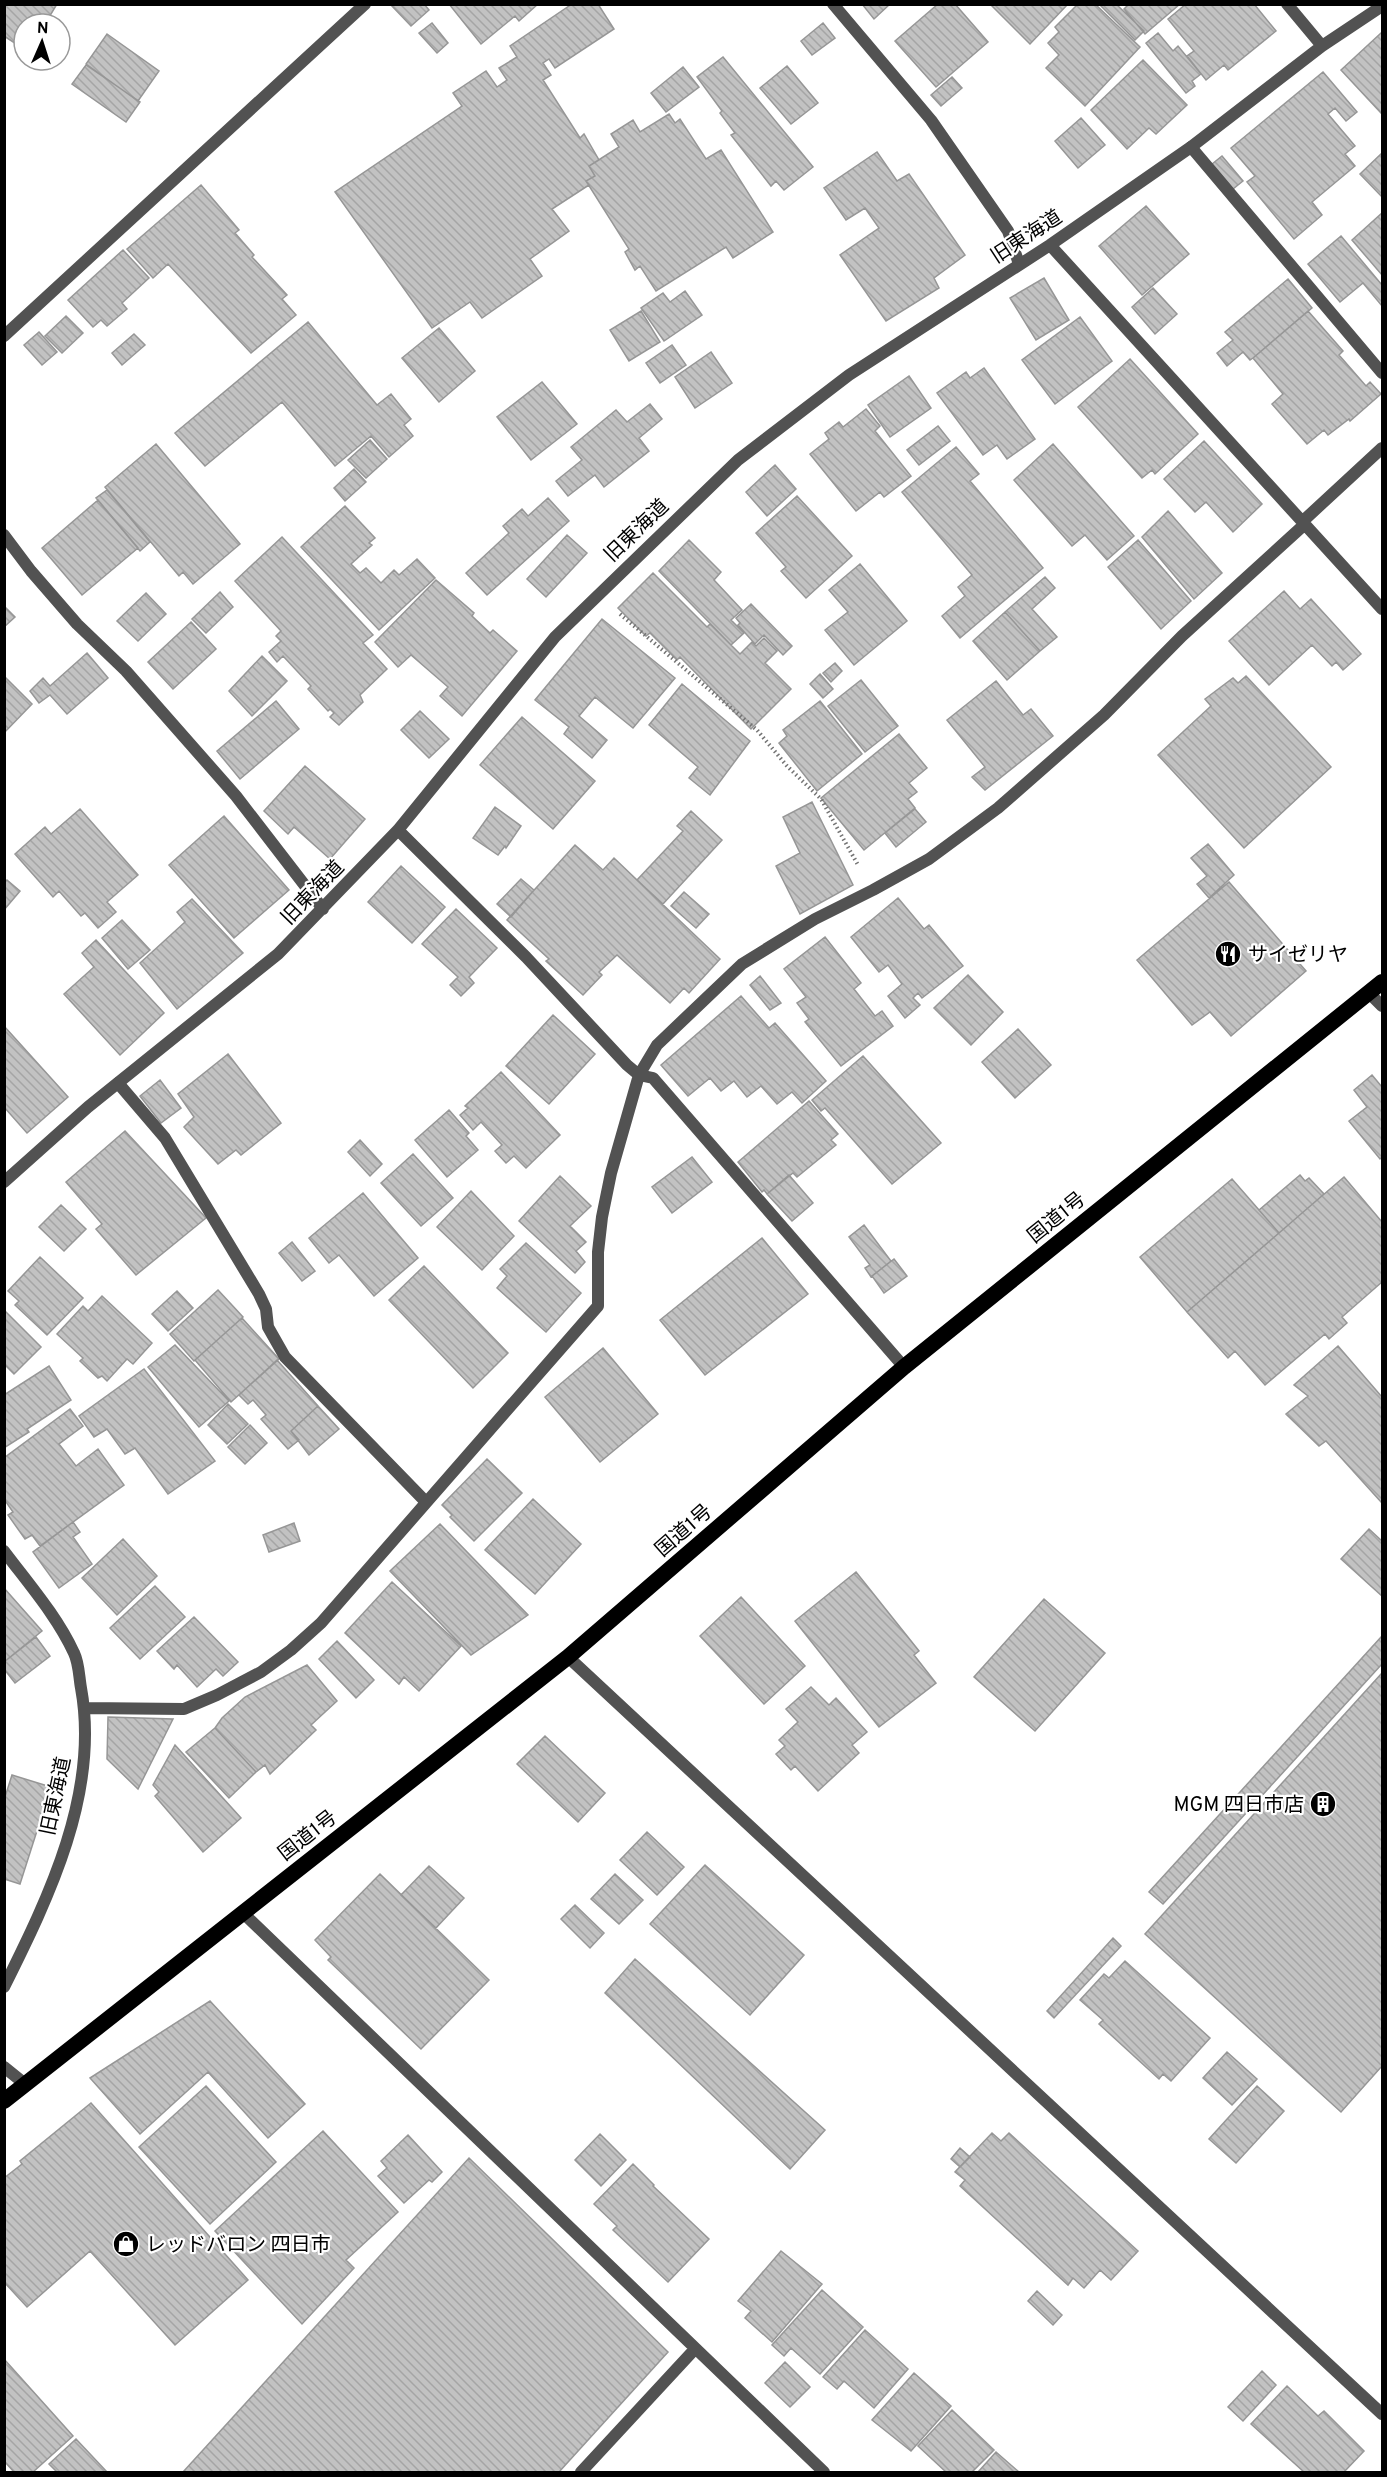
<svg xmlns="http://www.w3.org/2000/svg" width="1387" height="2477" font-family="Overpass,'Noto Sans JP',sans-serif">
  <defs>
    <pattern id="building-back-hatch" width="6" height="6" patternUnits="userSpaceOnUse" patternTransform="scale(1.5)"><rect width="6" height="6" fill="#c2c2c2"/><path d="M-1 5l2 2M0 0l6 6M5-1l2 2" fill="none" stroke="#a5a5a5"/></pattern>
  </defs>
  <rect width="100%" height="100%" fill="#fff"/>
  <path fill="url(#building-back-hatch)" stroke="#969696" stroke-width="1.5" d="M4,4H57L45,24H24V49L4,36Z
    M390,4H424L429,10L411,26Z
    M449,4H538L519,21L515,16L481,44Z
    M572,4H598L614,29L555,68L549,59L543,63L551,75L543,80L580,138L584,134L599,160L589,166L595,176L586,181L589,185L552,209L569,231L530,259L542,276L482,318L470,302L432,328L335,192L462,106L453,93L486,71L497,87L507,80L499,68L517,57L510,46Z
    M862,4H890L874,19Z
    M938,4H955L988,42L936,87L895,41Z
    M990,4H1068L1030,44Z
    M1078,4H1095L1140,47L1085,106L1046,68L1059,55L1048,43L1059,32L1055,27Z
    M1099,4H1116L1144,31L1135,40Z
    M1129,4H1180L1145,34L1124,9Z
    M1186,4H1254L1276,31L1228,70L1224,65L1206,80L1187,56L1194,51L1168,19Z
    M432,23L448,43L437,53L419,33Z
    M823,23L835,38L812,55L801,41Z
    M1158,33L1173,51L1178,46L1201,74L1192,81L1195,86L1186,93L1146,43Z
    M1381,33L1382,34V114L1341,70Z
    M107,34L159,71L138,101L86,64Z
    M723,57L813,167L784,190L776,181L771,186L731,135L735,133L720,113L722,111L697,77Z
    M1143,60L1187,105L1156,134L1149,128L1127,149L1091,110Z
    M86,65L140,102L126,122L72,84Z
    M787,66L818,103L791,124L760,88Z
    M683,67L699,87L666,112L651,93Z
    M1323,72L1357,112L1346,121L1335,108L1328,114L1355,146L1345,154L1355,166L1312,202L1322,215L1294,239L1247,182L1255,176L1231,148Z
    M952,77L962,88L941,106L931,95Z
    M669,114L675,123L680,119L706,159L721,150L773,232L733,258L726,247L656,291L640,266L635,270L625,252L629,249L586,181L595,176L589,166L619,147L611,134L633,120L640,132Z
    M1081,118L1105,145L1078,168L1055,141Z
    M877,152L897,181L909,174L965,255L934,278L939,288L886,321L840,255L879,228L865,208L846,220L824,188Z
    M1382,153V197L1360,174Z
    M1222,156L1243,181L1233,189L1212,164Z
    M201,185L239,230L235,233L254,255L252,257L287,295L282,299L296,315L251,353L168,264L153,278L127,249Z
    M1146,206L1189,254L1142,295L1099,246Z
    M1382,213V275L1352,240Z
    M1341,236L1382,285V306L1363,283L1340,302L1308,264Z
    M123,250L149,278L122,303L127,309L107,326L101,320L93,327L68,300Z
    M1044,278L1069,320L1036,340L1010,298Z
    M1288,279L1312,308L1253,358L1250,360L1243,352L1227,366L1217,353L1233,340L1225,332Z
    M1153,288L1177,314L1155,334L1132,307Z
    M685,291L702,315L664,341L641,308L663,293L670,302Z
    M641,311L660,342L629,361L610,330Z
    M1308,311L1343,351L1339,355L1366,386L1370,382L1381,394L1350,421L1349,419L1328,435L1324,430L1307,444L1272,404L1283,394L1253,358Z
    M66,316L83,333L62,353L45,336Z
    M1080,317L1112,361L1055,404L1022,360Z
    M308,322L377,405L391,394L411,419L404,425L413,436L389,457L371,436L335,466L282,402L205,466L175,433Z
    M439,328L475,371L439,402L402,358Z
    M39,332L57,352L42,365L24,345Z
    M134,334L145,345L122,365L112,353Z
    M672,345L686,365L660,383L646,363Z
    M711,352L732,383L695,408L675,377Z
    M1130,359L1198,434L1155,474L1152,470L1142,478L1078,407Z
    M984,368L1035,439L1007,459L997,445L983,455L937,393L966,372L970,378Z
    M909,376L931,408L890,437L868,405Z
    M542,382L577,424L531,460L497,417Z
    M650,404L662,419L639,438L649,451L604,487L595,475L568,496L556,481L582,460L571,447L616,410L627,422Z
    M866,409L880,426L875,431L911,476L884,497L880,492L856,511L810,454L829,439L825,433L839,422L843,427Z
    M938,426L950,441L919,465L907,450Z
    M370,440L387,459L366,478L348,460Z
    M1204,441L1262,504L1233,532L1206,502L1195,512L1164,479Z
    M156,444L240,544L193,584L183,572L179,576L105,487Z
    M1053,444L1134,536L1107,560L1085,535L1072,546L1014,480Z
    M956,447L979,474L970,481L1043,568L960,638L942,616L965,596L958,587L972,575L902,492Z
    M775,465L796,489L767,516L746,492Z
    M354,469L366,482L345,501L334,488Z
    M107,490L150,542L140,551L96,498Z
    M797,496L852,556L806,598L781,571L786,567L756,533Z
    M548,498L569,521L487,595L466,573L509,533L503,526L522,509L528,516Z
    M98,500L138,548L82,595L42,548Z
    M345,506L375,538L369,543L372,545L351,564L360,573L366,568L381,583L394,570L399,575L417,559L435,578L379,630L301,547Z
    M1168,511L1222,573L1194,599L1142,537Z
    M567,535L587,553L546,597L527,579Z
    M282,537L373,635L363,643L387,669L360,695L363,702L339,725L330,717L334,713L330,709L328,711L308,689L311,686L283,656L277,662L269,652L281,641L276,636L281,631L235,581Z
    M689,540L721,572L714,580L742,610L731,620L744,633L731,645L659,571Z
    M1138,540L1191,601L1161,629L1108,567Z
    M860,564L907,621L854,665L825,630L848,612L829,590Z
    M653,573L707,627L710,624L740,654L752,642L756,646L764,638L777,651L765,663L791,689L751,729L680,657L677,660L650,633L646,636L618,608Z
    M1045,577L1055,588L1032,609L1057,637L1040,651L1005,612Z
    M436,580L474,613L472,616L490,633L493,630L517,651L462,716L440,696L448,687L411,655L398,667L375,642Z
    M1284,591L1300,609L1311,599L1361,654L1343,670L1336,662L1332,666L1312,645L1269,685L1229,641Z
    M220,592L233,607L206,633L192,619Z
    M146,593L166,614L138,641L117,621Z
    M751,604L792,646L783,655L764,635L755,644L738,625L740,623L736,618Z
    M4,606L15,617L4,627Z
    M1005,612L1040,651L1007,680L973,641Z
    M602,619L675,678L633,728L595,697L579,716L607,740L592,758L564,734L569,727L535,700Z
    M191,622L216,649L173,689L148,662Z
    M87,653L108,678L67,714L50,695L39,703L30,691L43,678L50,686Z
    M262,656L287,681L252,716L229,691Z
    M835,663L842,671L831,682L823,673Z
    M820,674L833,689L823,698L810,684Z
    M4,676L32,704L4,733Z
    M1246,676L1331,767L1244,848L1158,755L1211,706L1205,699L1233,678L1238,683Z
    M861,680L898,726L865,752L828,706Z
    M996,681L1023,715L1031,709L1053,736L985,790L972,777L985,767L947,720Z
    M682,684L750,741L710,795L689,778L698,767L649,725Z
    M276,701L299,729L240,779L217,751Z
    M820,701L862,754L817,791L779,743L787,736L783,730Z
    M420,711L449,739L429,758L401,730Z
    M522,717L595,781L553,829L480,765Z
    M899,734L927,768L909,783L917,792L908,799L915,808L864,850L821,798Z
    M305,766L365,819L330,859L294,827L288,834L264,811Z
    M812,802L853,885L800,914L776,866L800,853L783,817Z
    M495,807L521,826L506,848L505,846L498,855L473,838Z
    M80,809L138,875L107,902L116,912L98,928L85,913L81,916L59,891L53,897L15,854L45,827L51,834Z
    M915,809L926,822L896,847L885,833Z
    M691,811L722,840L663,904L637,880L683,831L677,826Z
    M224,816L289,890L234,938L169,865Z
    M1208,844L1234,875L1209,898L1197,884L1207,876L1191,858Z
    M575,845L603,870L614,858L720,959L689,993L684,988L670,1003L617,955L599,972L602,975L583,995L546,961L549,959L507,920Z
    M401,866L445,907L412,943L368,902Z
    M521,879L534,890L511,917L497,904Z
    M7,880L20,891L4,910V883Z
    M1229,882L1306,971L1231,1036L1210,1012L1192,1025L1137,960Z
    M684,892L709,914L696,928L671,906Z
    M898,898L924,929L929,925L963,966L922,998L918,993L913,998L920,1005L905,1018L888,996L902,984L888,965L879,972L851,937Z
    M192,899L243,953L177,1009L140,963L185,922L177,912Z
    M456,909L497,948L469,977L474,983L461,996L450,985L458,977L422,944Z
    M122,920L150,950L128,969L102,938Z
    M825,937L861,983L854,989L875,1016L882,1011L893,1026L841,1066L805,1022L809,1019L797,1003L806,997L784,969Z
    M96,940L164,1013L120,1055L64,994L94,967L82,953Z
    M968,975L1003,1012L971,1045L934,1008Z
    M760,976L781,1003L770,1010L750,985Z
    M741,996L769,1028L775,1023L826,1081L802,1103L792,1092L777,1104L761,1086L747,1097L734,1081L721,1091L710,1078L688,1096L661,1065Z
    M553,1015L595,1054L549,1104L506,1066Z
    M4,1026L68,1097L27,1133L4,1107Z
    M1018,1029L1051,1065L1015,1098L982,1062Z
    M228,1054L281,1123L241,1155L236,1150L218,1164L184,1127L194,1117L178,1094Z
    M863,1056L941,1143L892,1184L825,1108L821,1111L812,1100Z
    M501,1072L560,1135L526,1168L514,1156L506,1163L495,1151L502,1145L481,1122L473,1130L460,1115L468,1108L465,1106Z
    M1372,1075L1382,1087V1157L1380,1159L1349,1121L1367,1107L1354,1090Z
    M160,1080L181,1108L161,1123L140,1096Z
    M809,1101L838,1134L831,1140L836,1145L797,1177L793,1173L767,1194L764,1190L762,1192L738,1162Z
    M449,1110L469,1133L466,1136L478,1150L447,1177L415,1140Z
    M125,1131L206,1218L136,1275L96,1229L102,1224L66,1182Z
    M360,1140L382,1164L370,1176L348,1152Z
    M413,1154L453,1198L421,1226L381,1183Z
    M692,1157L712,1182L672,1213L652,1187Z
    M789,1175L813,1203L792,1221L767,1194Z
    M1300,1175L1305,1181L1309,1178L1324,1194L1279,1233L1259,1210Z
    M560,1176L591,1206L570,1226L586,1242L576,1251L585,1262L575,1273L519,1221Z
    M1344,1177L1382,1222V1282L1342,1317L1347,1323L1329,1339L1325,1334L1265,1385L1235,1351L1228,1358L1187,1312Z
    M1232,1179L1279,1233L1187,1312L1140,1257Z
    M471,1191L514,1236L482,1270L437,1227Z
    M363,1193L418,1258L374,1296L339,1255L329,1263L309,1238Z
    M61,1205L86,1229L64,1251L39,1227Z
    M864,1225L891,1261L871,1277L865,1268L870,1265L849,1237Z
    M762,1238L808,1294L705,1375L660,1320Z
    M292,1242L315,1271L302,1281L279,1253Z
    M526,1243L581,1293L546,1332L497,1288L507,1276L500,1269Z
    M40,1257L83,1298L47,1335L15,1305L19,1301L8,1291Z
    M894,1259L907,1276L884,1293L872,1276Z
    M424,1266L508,1353L473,1388L389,1300Z
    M218,1290L243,1317L194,1361L170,1334Z
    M177,1291L193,1308L168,1331L152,1314Z
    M102,1296L152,1343L133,1364L127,1359L107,1381L102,1376L98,1378L80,1361L83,1358L57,1334L83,1306L88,1311Z
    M4,1310L41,1347L14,1374L4,1364Z
    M242,1318L279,1359L231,1402L195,1360Z
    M175,1345L229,1401L199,1427L148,1367Z
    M1338,1346L1382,1397V1503L1326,1441L1319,1446L1286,1414L1308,1396L1294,1385Z
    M603,1348L658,1414L600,1462L545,1397Z
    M277,1360L318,1406L291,1431L299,1440L288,1449L261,1419L266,1415L253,1400L248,1404L239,1395Z
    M49,1366L71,1400L27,1429L29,1432L4,1448V1395Z
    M144,1369L215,1461L168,1494L135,1448L125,1454L107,1429L94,1437L79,1416Z
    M228,1404L248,1424L227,1444L208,1425Z
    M318,1406L339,1429L309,1455L291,1431Z
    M70,1409L83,1426L59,1444L76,1466L98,1449L124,1485L40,1546L32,1535L25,1539L8,1515L13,1512L4,1499V1458Z
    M250,1425L267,1443L245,1464L228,1447Z
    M487,1459L522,1493L474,1541L450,1517L452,1515L442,1505Z
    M533,1499L581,1544L535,1594L485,1550Z
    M73,1522L80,1532L73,1537L92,1564L59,1588L33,1552Z
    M294,1523L300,1541L269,1552L263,1535Z
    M440,1524L528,1615L471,1655L390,1571Z
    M1369,1529L1382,1541V1596L1341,1559Z
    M123,1539L157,1576L117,1615L82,1578Z
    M856,1572L919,1651L914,1655L936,1683L879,1727L795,1621Z
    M392,1582L461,1646L419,1691L404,1677L399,1684L345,1633Z
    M155,1586L185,1617L140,1659L110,1628Z
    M4,1588L42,1631L4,1662Z
    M741,1597L805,1666L764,1704L700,1636Z
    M1044,1599L1105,1653L1035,1731L974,1677Z
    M194,1617L238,1662L223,1676L216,1669L197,1687L177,1665L174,1669L157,1651Z
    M1382,1636V1664L1163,1904L1149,1892Z
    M36,1637L50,1656L15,1683L4,1669V1662Z
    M337,1641L374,1680L356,1698L319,1659Z
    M307,1665L337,1701L311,1725L316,1730L270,1774L265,1765L256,1772L215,1728L222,1718L245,1697Z
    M1382,1673V2066L1341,2112L1145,1934Z
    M811,1687L829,1705L836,1698L867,1732L852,1745L859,1753L818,1791L795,1766L791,1770L776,1754L785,1746L779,1740L798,1722L786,1709Z
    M108,1717L173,1719L138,1789L107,1759Z
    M215,1728L256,1772L229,1798L186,1752Z
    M545,1736L605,1793L578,1822L517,1764Z
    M175,1745L241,1818L203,1852L155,1796L159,1792L153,1785Z
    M12,1775L51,1787L20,1884L4,1879V1800Z
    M647,1832L684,1867L657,1895L620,1860Z
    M705,1865L804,1955L750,2015L650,1924Z
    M429,1866L464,1898L436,1928L401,1895Z
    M380,1874L489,1980L421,2049L328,1960L331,1957L315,1940Z
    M615,1874L643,1900L619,1924L591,1899Z
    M575,1905L604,1933L590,1948L561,1919Z
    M1113,1938L1121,1946L1054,2018L1047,2011Z
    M635,1959L825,2130L790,2169L605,1993Z
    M1125,1961L1210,2038L1171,2081L1163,2074L1159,2079L1099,2024L1103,2020L1080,2000L1104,1974L1109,1978Z
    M210,2001L305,2104L268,2138L208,2072L140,2134L90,2078Z
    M1227,2052L1257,2079L1232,2105L1203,2078Z
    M206,2086L276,2162L210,2224L139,2147Z
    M1257,2086L1284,2111L1236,2163L1209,2139Z
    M91,2103L248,2280L175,2345L90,2251L27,2307L4,2282V2178L22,2164L20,2161Z
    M323,2131L398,2212L346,2260L354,2268L302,2324L215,2231Z
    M992,2133L1001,2141L1009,2133L1138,2251L1111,2280L1100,2270L1084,2288L1073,2278L1068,2285L960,2186L965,2180L955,2172Z
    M600,2134L626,2160L601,2186L575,2160Z
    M408,2135L442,2172L432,2182L429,2180L404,2203L378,2176L387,2168L381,2161Z
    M960,2148L970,2157L960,2167L951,2159Z
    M469,2158L668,2352L559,2472H183Z
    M633,2164L654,2185L653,2186L709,2239L668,2282L613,2230L617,2226L594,2204Z
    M781,2251L822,2284L772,2342L745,2318L751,2311L738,2301Z
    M822,2290L863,2327L820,2374L791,2348L784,2356L772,2345Z
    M1037,2291L1062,2315L1053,2325L1028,2301Z
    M865,2330L908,2369L874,2408L844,2381L837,2389L823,2377Z
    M4,2359L73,2436L33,2472H14L4,2461Z
    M785,2362L810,2387L790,2407L765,2383Z
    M1262,2371L1276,2385L1243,2421L1228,2407Z
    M914,2373L951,2406L911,2451L872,2420Z
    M1287,2386L1318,2416L1324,2411L1364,2451L1344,2472H1304L1251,2424Z
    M952,2410L994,2450L972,2472H946L918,2446Z
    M76,2439L107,2472H57L49,2464Z
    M996,2452L1019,2472H978Z"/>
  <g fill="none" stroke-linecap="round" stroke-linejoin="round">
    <path stroke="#747474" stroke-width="4" stroke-dasharray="1.5 3" stroke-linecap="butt" d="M620,614L757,730L787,766L821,799L858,865"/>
    <path stroke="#525252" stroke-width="12" d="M1191,147L1382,373
      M118,1083L165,1138L259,1294L266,1309L268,1327L285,1357L425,1501"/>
    <path stroke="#525252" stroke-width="12" d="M833,4L931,120L1008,231L1019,264
      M1287,4L1322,46
      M1050,245L1382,609
      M4,336L365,4
      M1303,521L1382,448
      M4,535L31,571L77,624L126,671L236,796L323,909
      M398,830L526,957L627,1065L639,1075L653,1078L904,1367
      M1369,993L1382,1006
      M4,1182L88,1107L278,954L398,830L555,637L738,460L849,375L1050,245L1191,147L1322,46L1382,6
      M4,1551C28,1583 57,1616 74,1653C79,1663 79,1677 81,1688C100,1792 49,1897 4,1987
      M85,1708L184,1709L217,1695L261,1672L291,1650L321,1623L598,1306V1252L602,1217L611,1173L639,1075L657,1045L742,964L815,919L873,890L929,859L998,808L1104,715L1182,636L1305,524
      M242,1912L824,2472
      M4,2067L25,2084
      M581,2472L694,2350"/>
    <path stroke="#525252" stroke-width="12" d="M568,1657L1382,2414"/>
    <path stroke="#000" stroke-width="16" d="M4,2101L568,1657L904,1367L1382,982"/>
  </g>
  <defs>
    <g id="restaurant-disc" transform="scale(1.35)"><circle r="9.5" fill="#000" stroke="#fff"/><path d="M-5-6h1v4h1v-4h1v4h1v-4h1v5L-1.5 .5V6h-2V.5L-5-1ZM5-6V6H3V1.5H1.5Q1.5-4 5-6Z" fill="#fff"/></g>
    <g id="building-disc" transform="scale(1.35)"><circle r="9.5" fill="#000" stroke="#fff"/><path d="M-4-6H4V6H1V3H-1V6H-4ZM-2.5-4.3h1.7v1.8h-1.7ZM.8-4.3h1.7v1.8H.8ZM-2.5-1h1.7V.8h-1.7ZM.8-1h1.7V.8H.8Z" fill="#fff"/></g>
    <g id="shop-disc" transform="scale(1.35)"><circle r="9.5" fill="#000" stroke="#fff"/><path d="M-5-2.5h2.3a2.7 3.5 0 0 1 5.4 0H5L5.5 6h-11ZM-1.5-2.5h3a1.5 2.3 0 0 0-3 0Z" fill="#fff"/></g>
  </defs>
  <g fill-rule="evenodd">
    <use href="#restaurant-disc" x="1228" y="954"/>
    <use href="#building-disc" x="1323" y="1804"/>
    <use href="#shop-disc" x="126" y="2244"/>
  </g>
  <g text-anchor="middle" stroke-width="4.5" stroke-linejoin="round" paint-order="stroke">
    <g font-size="20" fill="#000" stroke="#fff">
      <text transform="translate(1026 236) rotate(-33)" y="7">旧東海道</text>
      <text transform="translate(636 530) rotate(-44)" y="7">旧東海道</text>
      <text transform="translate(312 892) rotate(-46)" y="7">旧東海道</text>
      <text transform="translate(1056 1217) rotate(-39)" y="7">国道1号</text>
      <text transform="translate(683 1530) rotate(-41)" y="7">国道1号</text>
      <text transform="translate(55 1796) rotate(-78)" y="7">旧東海道</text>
      <text transform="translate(307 1835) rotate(-38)" y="7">国道1号</text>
    </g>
    <g font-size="20" fill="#000" stroke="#fff" text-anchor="start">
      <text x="1248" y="961">サイゼリヤ</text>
      <text x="1304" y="1811" text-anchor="end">MGM 四日市店</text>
      <text x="146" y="2251">レッドバロン 四日市</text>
    </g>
  </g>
  <rect width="1387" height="2477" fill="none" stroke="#000000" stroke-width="12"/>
  <g transform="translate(42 42) rotate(3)"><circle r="28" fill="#ffffff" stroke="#999999" stroke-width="1.5"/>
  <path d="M0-4.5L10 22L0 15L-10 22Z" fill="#000000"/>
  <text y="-9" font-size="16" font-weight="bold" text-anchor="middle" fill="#000000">N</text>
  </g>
</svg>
